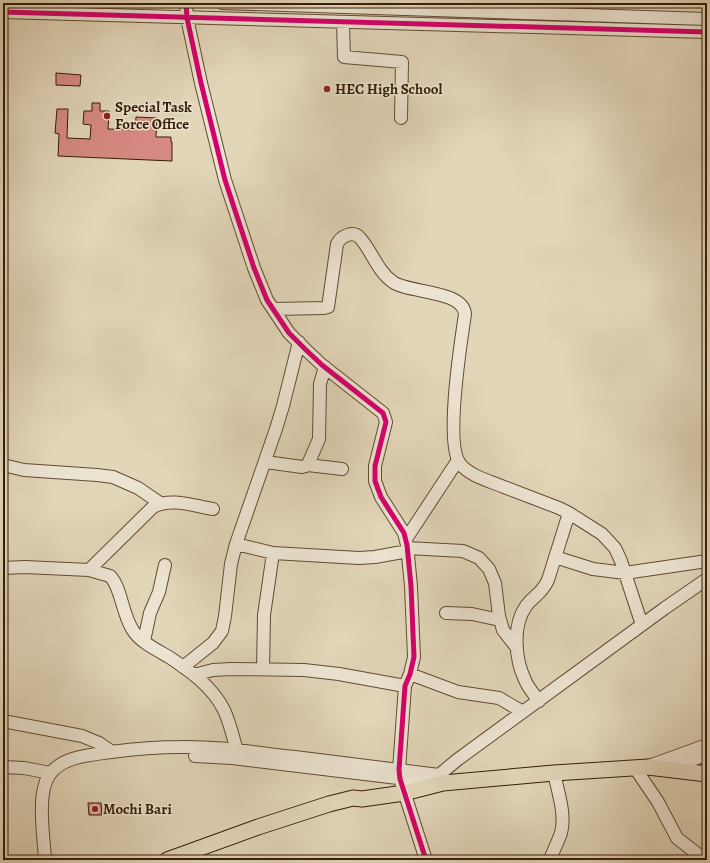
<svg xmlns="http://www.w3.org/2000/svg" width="710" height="863" font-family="Alegreya,serif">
  <rect width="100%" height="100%" fill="#e2d6b9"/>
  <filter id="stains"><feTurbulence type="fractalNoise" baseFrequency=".005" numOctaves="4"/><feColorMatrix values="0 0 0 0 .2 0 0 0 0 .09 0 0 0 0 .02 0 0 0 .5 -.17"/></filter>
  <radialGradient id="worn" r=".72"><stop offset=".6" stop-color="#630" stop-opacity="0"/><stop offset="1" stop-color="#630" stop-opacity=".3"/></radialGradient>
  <path fill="#d78a84" stroke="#361d06" d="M56,73L81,75L80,86L56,85Z
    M92,103H100V111H109L108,129L135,130L136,117L157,118L156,137H171V142H172V161L58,156L59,134L55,133L57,109H68L67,138L90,139L91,125L83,124L84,111H92Z
    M88,803H101L102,815H89Z"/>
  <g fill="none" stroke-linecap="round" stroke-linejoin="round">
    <g stroke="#614b33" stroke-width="14">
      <path id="minor" d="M186,3L187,18L201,83L225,180L254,268L267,300L289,333L305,349L322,365L383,413L386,422L375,466V481L381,497L404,533L407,545L411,586L414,657L410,674L405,686L399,770L400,779L426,860
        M222,3L707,19
        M3,12L707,32
        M343,23L344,57L402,62L401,118
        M273,309L324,308L328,307L337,244C341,236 353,230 360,238C372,251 377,271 393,282C408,293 463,290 465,314C461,341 444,447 461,465C472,477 490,481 504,487C522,494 541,501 559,508L569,513L602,534L615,548L621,561L642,625
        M266,462L302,467L306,466L309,462L319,439L320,384L325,367
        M3,465L24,470L97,475L113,477L138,488L160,503
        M308,465L342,469
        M406,539L458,460
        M236,544L273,553L359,558L375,557L408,551
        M407,548L463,551L479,558L489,569L495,583L499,616L503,630L517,648
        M555,557L593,569L625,573L707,561
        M3,568L25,567L89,570L110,576C122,588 122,616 134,632C142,643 157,650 169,657C190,671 212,686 224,710C230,723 233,737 237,751
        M89,570L153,507C171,497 194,506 213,509
        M446,613L472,614L500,620
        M144,641L150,613L159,592L165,565
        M183,667L213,643L222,631L225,616L231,564L236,544L276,429L283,406L299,342
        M263,669L264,615L273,553
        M410,674L458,692L499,698L523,712
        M194,675L213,670L231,669L304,670L339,674L405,686
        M539,701C534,694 528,688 525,680C515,659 512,626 526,606C534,595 541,595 548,580L569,513
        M3,721L82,736L99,743L112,752
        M195,756L232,758L431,782
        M649,766L707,745
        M3,767L24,768L50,773
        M635,768L658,802L677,838L705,860
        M670,769L707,754
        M434,782L439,775L457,760L665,608L707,579
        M45,860C44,838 36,792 50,774C63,756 91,755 111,752C134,749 157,747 180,747C218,746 257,753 295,757C343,763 391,769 439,775
        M550,860C553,851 558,842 561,833C566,815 558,792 554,773"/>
    </g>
    <g stroke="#361d06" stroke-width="17">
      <path id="major" d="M167,860L258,827L329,804L353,798L362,799L404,793L443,783L554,773L648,767L707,774"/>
    </g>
    <use href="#minor" stroke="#ece4d2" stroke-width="12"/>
    <use href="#major" stroke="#e2d6b9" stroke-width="15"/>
    <g stroke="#ece4d2" stroke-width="8">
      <path id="cycleway" d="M186,3L187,18L201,83L225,180L254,268L267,300L289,333L305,349L322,365L383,413L386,422L375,466V481L381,497L404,533L407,545L411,586L414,657L410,674L405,686L399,770L400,779L426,860
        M3,12L707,32"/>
    </g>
    <use href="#cycleway" stroke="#d6006c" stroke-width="5"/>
  </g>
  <g fill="#8f2418" stroke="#ece4d2" stroke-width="1.5">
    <circle cx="327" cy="89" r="4"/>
    <circle cx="107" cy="116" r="4"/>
    <circle cx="95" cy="809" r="4"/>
  </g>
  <g text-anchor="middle" stroke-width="3" stroke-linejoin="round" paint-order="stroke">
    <g font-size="15" font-weight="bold" fill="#361d06" stroke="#ece4d2" text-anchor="start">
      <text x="335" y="94">HEC High School</text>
      <text x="115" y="112">Special Task<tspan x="115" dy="17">Force Office</tspan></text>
      <text x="103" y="814">Mochi Bari</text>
    </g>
  </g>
  <rect width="710" height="863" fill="none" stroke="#e2d6b9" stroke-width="16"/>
  <rect x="4" y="4" width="702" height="855" fill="none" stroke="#361d06" stroke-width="2"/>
  <rect x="8" y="8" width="694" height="847" fill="none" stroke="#361d06"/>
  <rect width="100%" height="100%" filter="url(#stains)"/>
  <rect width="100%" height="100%" fill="url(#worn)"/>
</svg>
